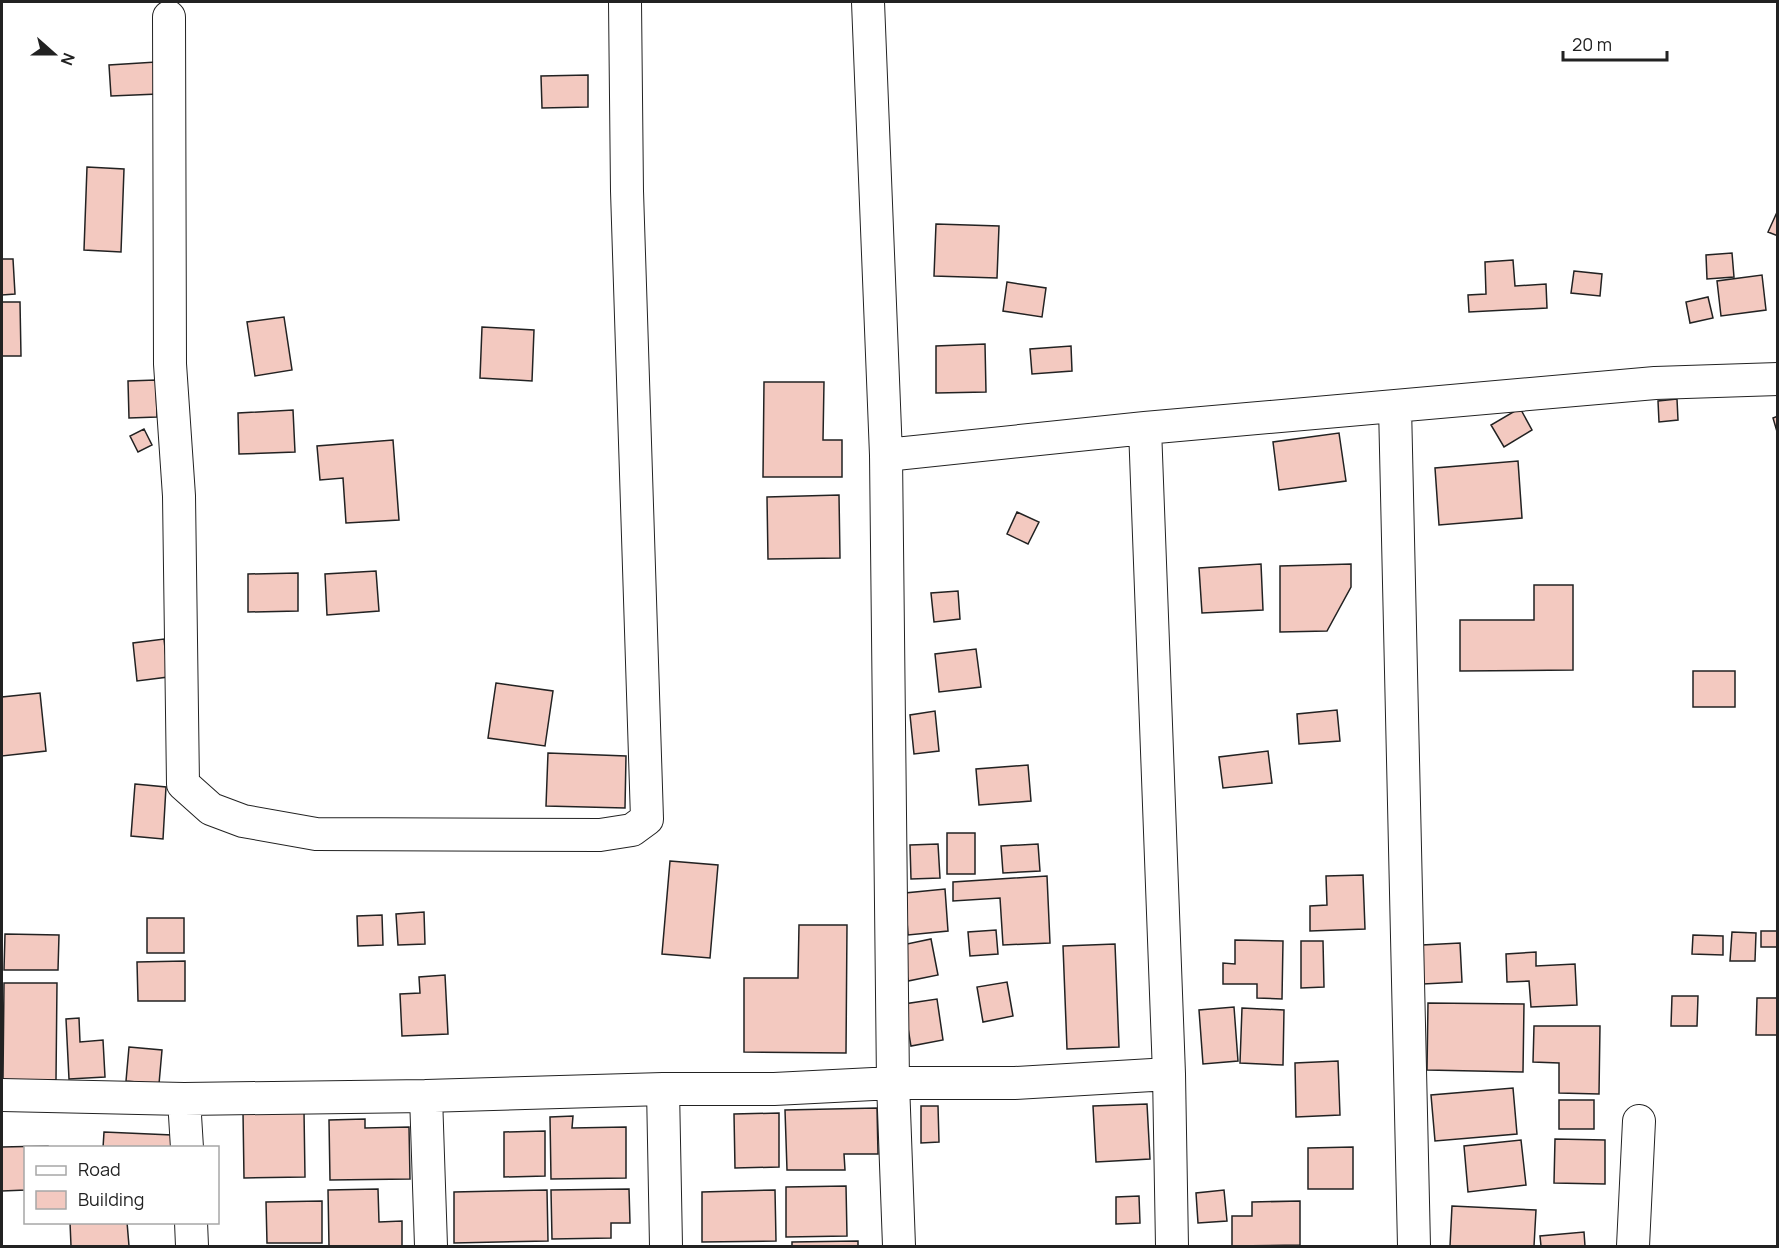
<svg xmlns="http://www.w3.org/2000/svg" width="1779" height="1248" font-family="Manrope,sans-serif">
  <rect width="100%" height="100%" fill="#fff"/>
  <path fill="#f3c9c0" stroke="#222" stroke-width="1.5" d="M156,62L158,94L111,96L109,65Z
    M588,75V107L542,108L541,76Z
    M87,167L124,169L121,252L84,250Z
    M1778,210V236L1768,232Z
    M936,224L999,226L997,278L934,276Z
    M1732,253L1734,277L1707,279L1706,255Z
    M2,259H13L15,294L2,295Z
    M1513,260L1515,286L1546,284L1547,308L1469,312L1468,295L1486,294L1485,262Z
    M1574,271L1602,274L1600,296L1571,293Z
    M1762,275L1766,310L1721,316L1717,281Z
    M1007,282L1046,288L1042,317L1003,311Z
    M1708,297L1713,318L1690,323L1686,302Z
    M2,302H20L21,356H2Z
    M284,317L292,370L255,376L247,322Z
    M482,327L534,330L532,381L480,378Z
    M985,344L986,392L936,393V346Z
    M1071,346L1072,371L1032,374L1030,349Z
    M156,380L157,417L129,418L128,381Z
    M764,382H824L823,440H842V477H763Z
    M1677,399L1678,420L1659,422L1658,401Z
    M1520,408L1532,430L1504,447L1491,425Z
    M293,410L295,452L239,454L238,413Z
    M1778,416V435L1773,418Z
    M144,429L152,445L138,452L130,436Z
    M1339,433L1346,481L1279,490L1273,442Z
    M393,440L399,520L346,523L343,478L320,480L317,446Z
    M1518,461L1522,518L1439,525L1435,468Z
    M839,495L840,558L768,559L767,497Z
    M1017,512L1039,522L1028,544L1007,534Z
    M1261,564L1263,610L1202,613L1199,568Z
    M1351,564V587L1327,631L1280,632V566Z
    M376,571L379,611L327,615L325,574Z
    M298,573V611L248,612V574Z
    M1534,585H1573V670L1460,671V620H1534Z
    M958,591L960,619L934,622L931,593Z
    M164,639L168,677L137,681L133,643Z
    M976,649L981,687L939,692L935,654Z
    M1693,671H1735V707H1693Z
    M496,683L553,691L545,746L488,738Z
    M40,693L46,751L2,756V697Z
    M1337,710L1340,741L1299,744L1297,714Z
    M935,711L939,751L914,754L910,715Z
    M1268,751L1272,783L1223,788L1219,757Z
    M548,753L626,756L625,808L546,806Z
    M1028,765L1031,801L979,805L976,769Z
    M135,784L166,787L163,839L131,836Z
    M947,833H975V874H947Z
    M938,844L940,878L911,879L910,845Z
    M1038,844L1040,871L1003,873L1001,846Z
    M670,861L718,865L710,958L662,954Z
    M1363,875L1365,929L1310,931V906L1327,905L1326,876Z
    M1047,876L1050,943L1003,945L1000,898L953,901V882Z
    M945,889L948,931L908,935L905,893Z
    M424,912L425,944L398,945L396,914Z
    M382,915L383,945L358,946L357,916Z
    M147,918H184V953H147Z
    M799,925H847L846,1053L744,1052V978H798Z
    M996,930L998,954L970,956L968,932Z
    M1761,931H1778V947H1761Z
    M1732,932L1756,933L1755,961H1730Z
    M5,934L59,935L58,970H4Z
    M1693,935L1723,936V955L1692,954Z
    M931,939L938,975L908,981L902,945Z
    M1235,940L1283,941L1282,999L1257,998V984H1223V963L1235,964Z
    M1301,941H1323L1324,987L1301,988Z
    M1460,943L1462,982L1423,984L1422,945Z
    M1115,944L1119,1047L1067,1049L1063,946Z
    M1536,952V966L1575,964L1577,1005L1531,1007L1529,981L1507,982L1506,954Z
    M185,961V1001H138L137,962Z
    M445,975L448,1034L402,1036L400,994L420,993L419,977Z
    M1007,982L1013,1016L983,1022L977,987Z
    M4,983H57L56,1080H3Z
    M1672,996H1698L1697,1026H1671Z
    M1757,998H1778V1035H1756Z
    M937,999L943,1040L911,1046L904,1004Z
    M1428,1003L1524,1004L1523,1072L1427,1070Z
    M1234,1007L1238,1061L1203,1064L1199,1010Z
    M1242,1008L1284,1010L1283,1065L1240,1063Z
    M79,1018L80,1042L103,1040L105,1077L69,1079L66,1019Z
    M1534,1026H1600L1599,1094L1559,1093V1063L1533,1062Z
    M129,1047L162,1050L159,1084L126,1081Z
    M1338,1061L1340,1115L1296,1117L1295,1063Z
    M1513,1088L1517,1134L1435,1141L1431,1095Z
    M1559,1100H1594V1129H1559Z
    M1147,1104L1150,1159L1096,1162L1093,1106Z
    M921,1106H938L939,1142L921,1143Z
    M877,1108L878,1154H844L845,1170H787L785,1110Z
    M304,1111L305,1177L244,1178L243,1112Z
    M779,1113V1167L735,1168L734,1114Z
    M573,1116L572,1128L626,1127V1178L551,1179L550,1117Z
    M365,1119V1128L409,1127L410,1179L330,1180L329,1120Z
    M545,1131V1176L504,1177V1132Z
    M104,1132L172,1135L171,1148H103Z
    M1555,1139L1605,1140V1184L1554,1183Z
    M1521,1140L1526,1185L1468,1192L1464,1146Z
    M48,1146V1148H26V1190L2,1191V1147Z
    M1353,1147V1189H1308V1148Z
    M846,1186L847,1236L786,1237V1187Z
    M378,1189L379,1222L402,1221V1246H329L328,1190Z
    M629,1189L630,1223H611V1238L552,1239L551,1190Z
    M547,1190L548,1241L454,1243V1192Z
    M775,1190L776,1241L702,1242V1192Z
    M1224,1190L1227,1221L1198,1223L1196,1193Z
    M1139,1196L1140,1223L1116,1224V1197Z
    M322,1201V1243H267L266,1202Z
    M1300,1201V1245L1232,1246V1216H1252V1202Z
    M1452,1206L1536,1210L1534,1246H1450Z
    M70,1222H127L129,1246H71Z
    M1584,1232L1585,1246H1541L1540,1236Z
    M858,1241V1246H792V1242Z"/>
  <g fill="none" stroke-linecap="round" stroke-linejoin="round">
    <g stroke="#222" stroke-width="34">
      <path id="minor" d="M868,2L886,455L893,1083L899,1246
        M169,17L170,364L179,496L183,784L211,809L243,821L316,834L600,835L632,830L647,819L627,191L625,2
        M1395,406L1414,1246
        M1145,428L1169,1074L1172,1246
        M886,455L1145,428L1655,383L1778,379
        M663,1089L666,1246
        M2,1095L184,1099L426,1096L663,1089H774L893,1083H1015L1169,1074
        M426,1096L431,1246
        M184,1099L187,1148
        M191,1222L192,1246
        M1633,1246L1639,1121"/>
    </g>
    <use href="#minor" stroke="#fff" stroke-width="32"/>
  </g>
  <rect width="1779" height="1248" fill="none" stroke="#222222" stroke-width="6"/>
  <rect x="24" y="1146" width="195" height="78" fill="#ffffff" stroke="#a7a7a7" stroke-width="1.5"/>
  <rect x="36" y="1166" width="30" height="9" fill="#ffffff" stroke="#a7a7a7" stroke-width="1.5"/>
  <text x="78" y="1176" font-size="18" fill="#222222">Road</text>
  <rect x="36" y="1191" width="30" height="18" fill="#f3c9c0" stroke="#a7a7a7" stroke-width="1.5"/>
  <text x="78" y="1206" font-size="18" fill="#222222">Building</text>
  <g transform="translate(54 54) rotate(111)" stroke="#ffffff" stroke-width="4.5" paint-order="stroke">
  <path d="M0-4.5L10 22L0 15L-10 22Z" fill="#222222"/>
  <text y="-9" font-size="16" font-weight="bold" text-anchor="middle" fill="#222222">N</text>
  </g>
  <path d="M1563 51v9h104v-9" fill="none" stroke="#222222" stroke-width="3"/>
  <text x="1572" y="51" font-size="18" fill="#222222" stroke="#ffffff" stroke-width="4.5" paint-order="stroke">20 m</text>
</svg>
